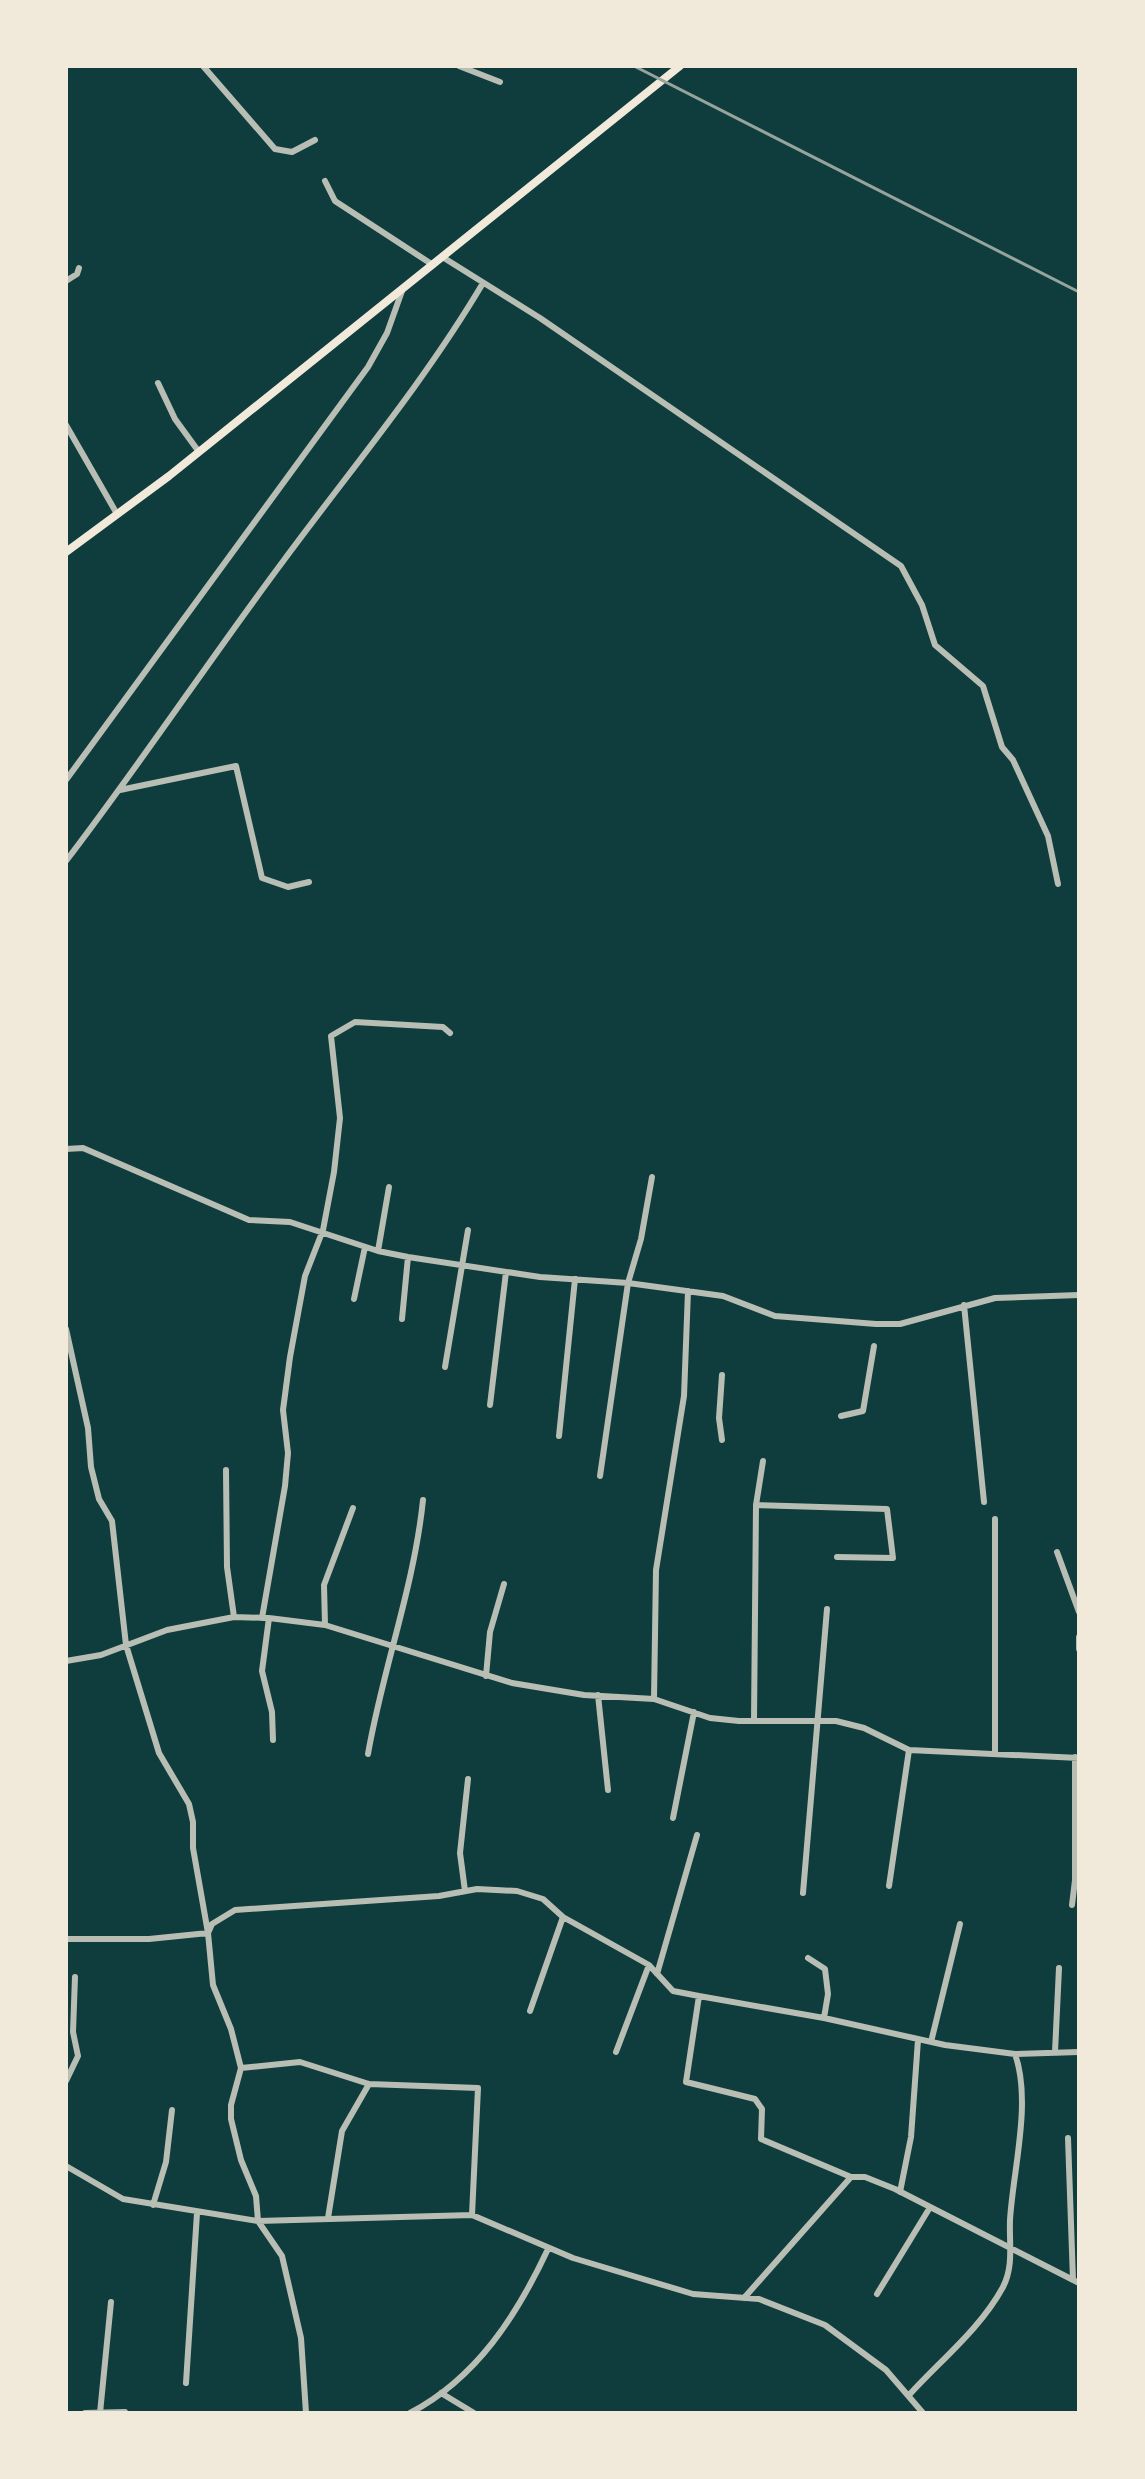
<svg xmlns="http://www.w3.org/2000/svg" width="1145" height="2479" font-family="'Asap Condensed',sans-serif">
  <rect width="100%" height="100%" fill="#0f3d3e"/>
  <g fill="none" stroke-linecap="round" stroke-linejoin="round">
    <path stroke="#b8beb3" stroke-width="6" d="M203,66L275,149L292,152L315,140
      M459,66L500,82
      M325,181L335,201L433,265
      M444,258L540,318L901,566L922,605L935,645L983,686L1002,747L1013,760L1048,836L1058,884
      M66,281L77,274L79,268
      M158,383L175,419L199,452
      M66,425L117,514
      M66,780L368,367L387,333L402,291
      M120,790L236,766L262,878L288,887L309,882
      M66,861C141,763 210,659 284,560C352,468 425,381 483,283
      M66,1149L83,1148L249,1220L290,1222L378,1251L408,1257L540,1277L628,1283L641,1239L652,1177
      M378,1251L389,1187
      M354,1299L365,1247
      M964,1305L984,1502
      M402,1319L408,1257
      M66,1329L88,1428L91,1467L99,1499L112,1521L126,1645L159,1753L189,1804L193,1822V1848L208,1933L213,1985L231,2029L241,2068L231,2105V2119L241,2160L256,2196L258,2221L282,2256L301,2338L306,2413
      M445,1367L468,1230
      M722,1375L719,1418L722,1440
      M490,1405L506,1272
      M841,1416L863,1411L874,1346
      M559,1436L575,1279
      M226,1470L227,1567L234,1617
      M600,1476L628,1283L723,1296L775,1316L876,1324H900L995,1298L1079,1295
      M756,1505L887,1509L893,1558L837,1557
      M1057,1552L1079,1612
      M262,1618L285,1486L288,1453L283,1410L290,1357L305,1276L323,1230L334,1172L340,1118L331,1036L355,1022L443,1027L450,1033
      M269,1618L262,1671L272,1712L273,1740
      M325,1625L324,1585L353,1508
      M1079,1637V1649
      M66,1661L101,1655L167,1630L234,1617L269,1618L325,1625L512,1683L584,1695L654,1699L710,1718L739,1721H836L864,1728L909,1750L1079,1758
      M486,1676L490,1632L504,1584
      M598,1695L608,1790
      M654,1699L656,1570L684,1396L688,1291
      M754,1721L756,1505L763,1461
      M995,1753V1519
      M368,1754C383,1668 414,1587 423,1500
      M673,1818L694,1712
      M889,1886L909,1750
      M465,1891L460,1853L468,1779
      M803,1893L827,1609
      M1072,1905L1075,1880V1757
      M208,1933L212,1924L235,1910L439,1896L477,1889L517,1891L543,1899L563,1917L649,1965L673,1991L699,1996L686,2082L755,2099L762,2109L761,2139L851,2177
      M66,1939H149L208,1933
      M808,1958L825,1969L828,1994L824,2018
      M657,1974L697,1835
      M699,1996L824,2018L945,2045L1015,2054C1032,2102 1013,2170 1010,2220C1009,2243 1014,2266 1003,2287C980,2329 942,2359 910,2394
      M530,2011L563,1917
      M931,2042L960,1924
      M616,2052L649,1965
      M1055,2052L1059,1968
      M1015,2054L1079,2052
      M241,2068L300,2062L369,2084L478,2088L472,2215
      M66,2081L78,2056L73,2032L75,1977
      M1068,2138L1073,2280
      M66,2166L123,2199L258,2221L472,2215L573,2258L693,2294L759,2299L825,2325L886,2370L923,2413
      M900,2192L911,2137L918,2040
      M153,2205L166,2162L172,2110
      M328,2218L342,2131L369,2084
      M877,2294L929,2209
      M744,2298L851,2177H865L895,2189L1079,2283
      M186,2383L197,2213
      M441,2393L474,2413
      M85,2413L125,2412
      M100,2413L111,2302
      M410,2413C477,2378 517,2315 548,2249"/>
    <path stroke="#f1e9da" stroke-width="8" d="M66,552L169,476L680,66"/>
    <path stroke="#97a49c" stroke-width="3" d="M634,66L1079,292"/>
  </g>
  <rect width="1145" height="2479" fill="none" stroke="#f1e9da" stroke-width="136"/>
</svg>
